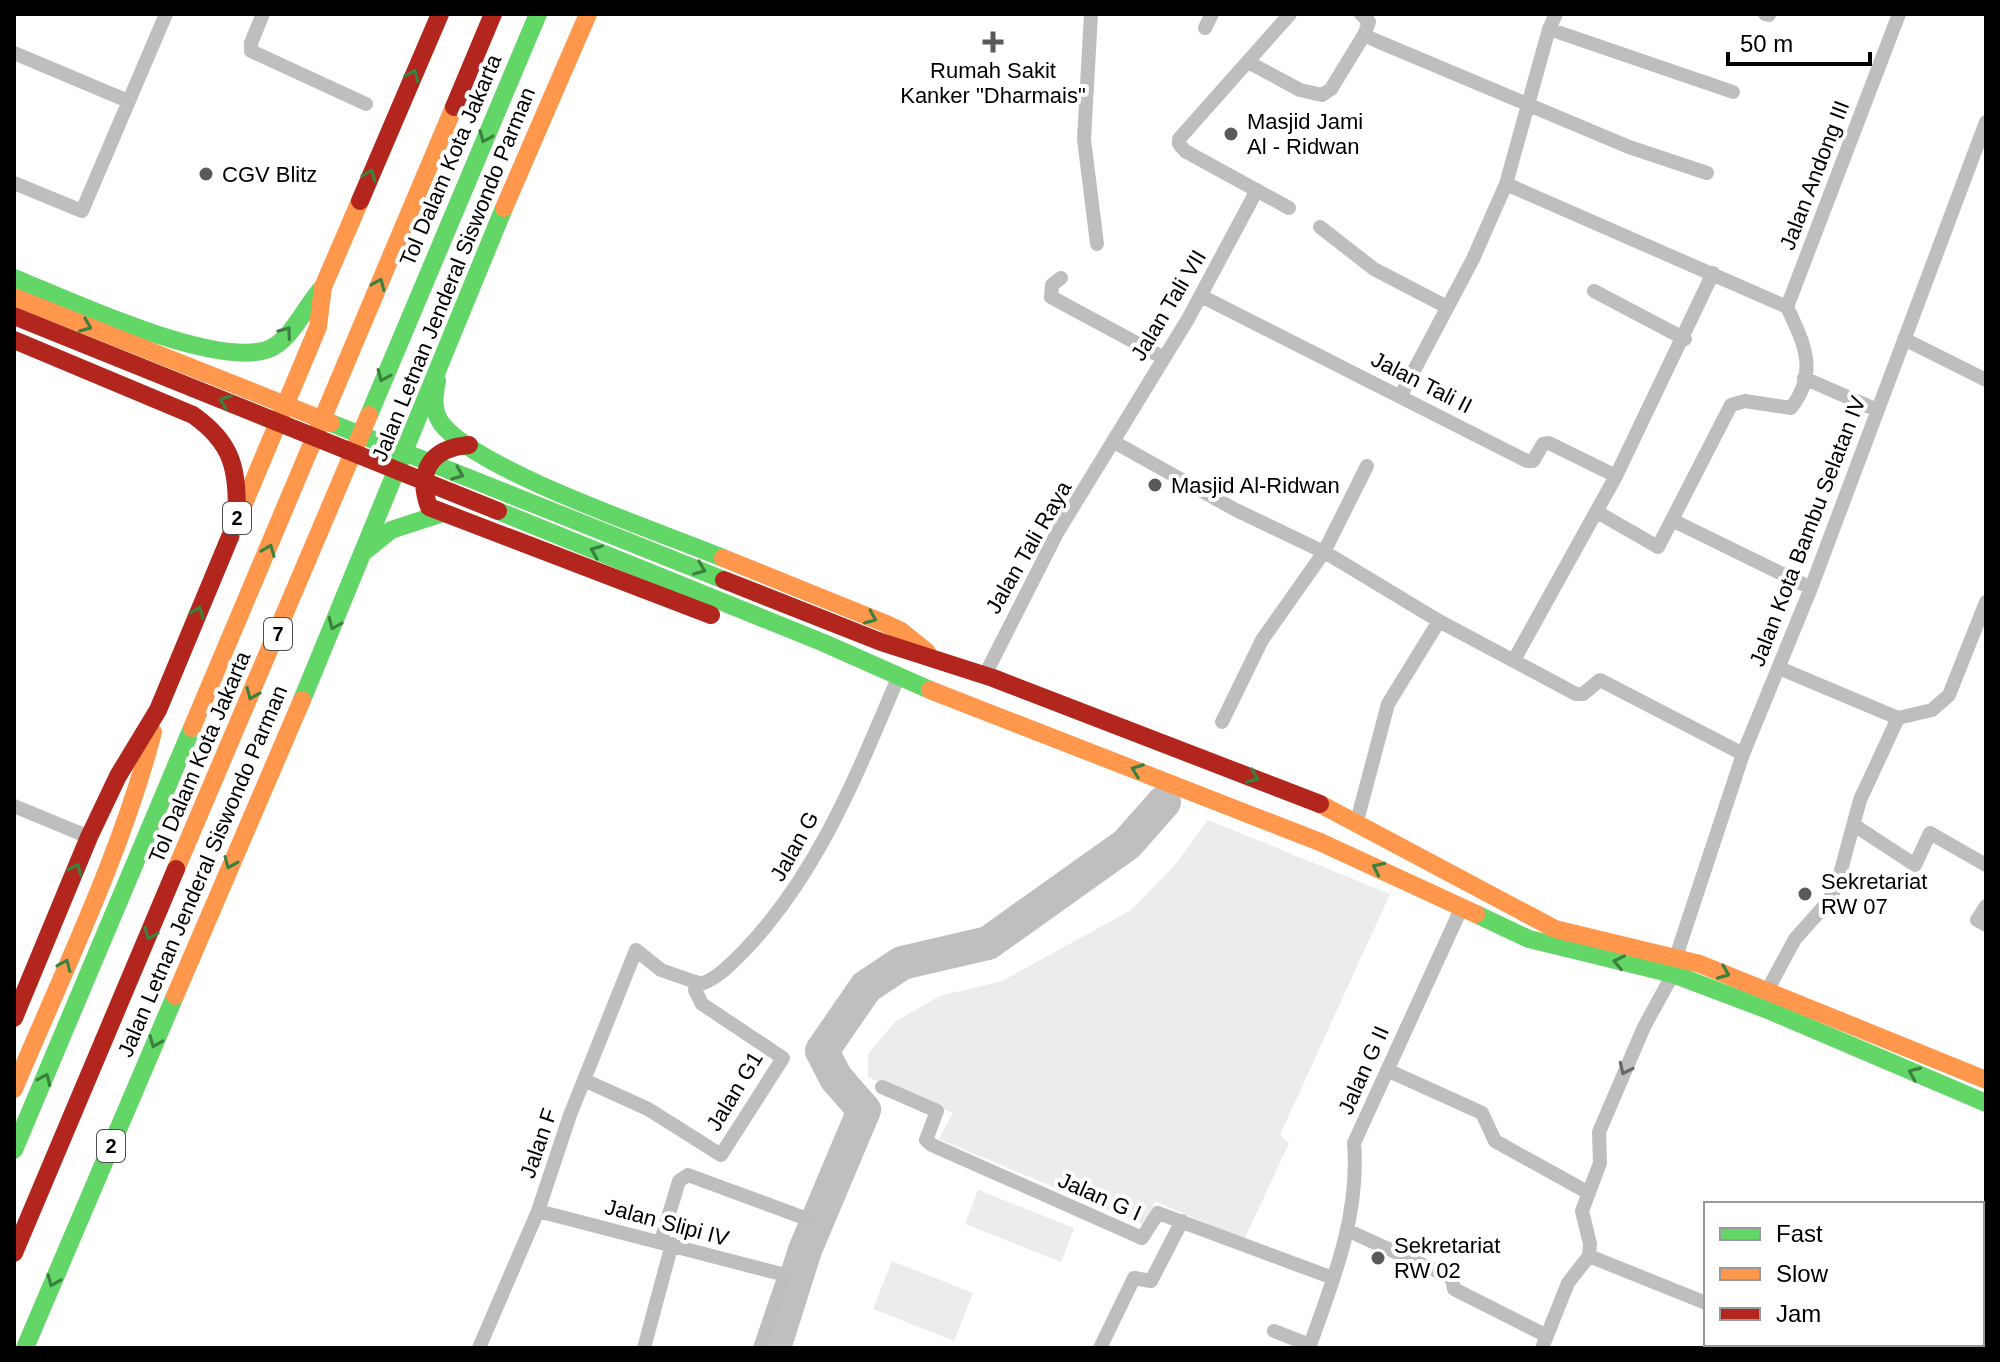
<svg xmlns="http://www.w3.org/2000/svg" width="2000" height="1362" font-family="Helvetica,sans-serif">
  <rect width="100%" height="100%" fill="#fff"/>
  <path fill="#ececec" d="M1208,820L1390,894L1280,1135L1289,1143L1244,1240L1155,1201L1146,1226L939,1139L953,1113L868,1077V1054L896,1021L940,996L1002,981L1131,910L1175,865Z
    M978,1190L1074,1228L1061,1262L965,1224Z
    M892,1261L973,1293L954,1341L873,1309Z"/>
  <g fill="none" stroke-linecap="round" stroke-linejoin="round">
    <path stroke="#bfbfbf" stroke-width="34" d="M774,1348L805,1250L864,1110L836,1078L822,1051L866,987L902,963L988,943L1127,844L1164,802"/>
    <path stroke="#bebebe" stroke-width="14" d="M263,14L251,43V51L366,104
      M1091,14L1084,139L1097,244
      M1361,14L1369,22L1364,35L1377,41L1629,147L1707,173
      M1765,14L1769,15
      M1205,28L1212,14
      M1549,29L1733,92
      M14,53L128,101
      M1248,62L1300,90L1322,95L1331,89L1364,35
      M14,183L82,211L166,14
      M1506,184L1787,307C1804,343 1819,372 1791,408L1745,401L1731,405L1658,547L1597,512
      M1289,208L1185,151L1179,144V139L1290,14
      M1320,227L1374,269L1447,307
      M1061,278L1052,285L1051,297L1164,358
      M1594,291L1685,339
      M1201,296L1527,461H1533L1543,444L1549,443L1616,476
      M1787,307L1899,14
      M1904,339L1986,380
      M1804,378L1877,410
      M1401,395L1473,259L1506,184L1549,29L1556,14
      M1114,442L1236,510L1328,554L1439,621L1576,694H1583L1600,680L1743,754
      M1674,521L1811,588
      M1514,660L1616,476L1713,273
      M1779,668L1898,718L1932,710L1949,695L1986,602
      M985,675L1057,533L1188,319L1257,190
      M1222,722L1262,640L1324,552L1367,466
      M14,806L89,837
      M1357,821L1388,704L1439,621
      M1854,825L1915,865L1930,833L1986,865
      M1986,906L1977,920L1986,925
      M1676,957L1743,754L1811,588L1986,122
      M1767,991L1795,939L1828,902L1837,885L1860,800L1898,718
      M1387,1070L1482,1113L1495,1141L1589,1193
      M584,1080L648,1109L721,1155L783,1058L702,1004L695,990L696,982
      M882,1087L937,1111L926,1140L932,1145L1142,1238L1158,1213L1333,1278
      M538,1211L785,1275L760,1348
      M1349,1231L1452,1278L1454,1289L1547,1336
      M661,1241L679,1181L688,1175L810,1220
      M1589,1256L1706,1303
      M1274,1331L1310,1345
      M1809,1344L1819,1348
      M479,1348L538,1211L570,1115L636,950L661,970L701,984C718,978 731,964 744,951C818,874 857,774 898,678
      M644,1348L672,1244
      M1100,1348L1134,1278L1151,1281L1182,1221
      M1309,1348C1333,1281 1360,1215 1354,1143L1461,909
      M1542,1348L1568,1283L1589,1256L1590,1244L1582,1211L1600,1163L1599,1132L1644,1027L1673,974
      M1916,1348L1917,1344"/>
    <path stroke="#63d668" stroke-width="18" d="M14,278C68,300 211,367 266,350C292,342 305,305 323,287
      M437,381C434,395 432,410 441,423C477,471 661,532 723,558
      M369,415L538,14
      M331,423L724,580
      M498,511L824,643L930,690
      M365,551L391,530L443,513
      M302,700L504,208
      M1476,914L1529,939L1673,974L1768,1010L1986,1103
      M14,1150L192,728
      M25,1348L175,996"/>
    <path stroke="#ff974d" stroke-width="18" d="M504,208L588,14
      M14,297L331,423
      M230,537L318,327L323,287L360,201
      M723,558L884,623L901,631L927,652
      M930,690L1320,842L1476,914
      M192,728L454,107
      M1320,804L1555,929L1700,964L1986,1080
      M176,869L369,415
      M175,996L302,700
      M14,1089C63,972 121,855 153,732"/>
    <path stroke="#b3261e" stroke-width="18" d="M454,107L493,14
      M360,201L440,14
      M14,316L498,511
      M14,340L193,415C234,444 237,469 237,517
      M469,445C431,448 416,471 429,507L711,615
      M724,580L881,642L993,678L1320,804
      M14,1018L89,837L118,776L158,710L230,537
      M14,1253L176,869"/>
  </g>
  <defs><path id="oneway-chevron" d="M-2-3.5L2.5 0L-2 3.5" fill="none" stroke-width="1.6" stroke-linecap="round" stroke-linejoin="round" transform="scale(2)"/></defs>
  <g stroke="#3b803e">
    <use href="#oneway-chevron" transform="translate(413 75) rotate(-66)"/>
    <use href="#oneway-chevron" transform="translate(485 137) rotate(113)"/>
    <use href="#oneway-chevron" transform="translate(370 175) rotate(-67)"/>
    <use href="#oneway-chevron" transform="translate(379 284) rotate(-67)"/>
    <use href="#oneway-chevron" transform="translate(86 326) rotate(22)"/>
    <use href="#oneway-chevron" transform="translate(286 332) rotate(-54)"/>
    <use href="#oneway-chevron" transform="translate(383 376) rotate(113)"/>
    <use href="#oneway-chevron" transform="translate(225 401) rotate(-158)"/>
    <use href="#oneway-chevron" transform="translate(458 474) rotate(22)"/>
    <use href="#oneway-chevron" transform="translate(269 550) rotate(-68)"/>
    <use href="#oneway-chevron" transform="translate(596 551) rotate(-158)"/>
    <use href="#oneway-chevron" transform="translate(700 569) rotate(22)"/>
    <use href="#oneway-chevron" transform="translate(198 612) rotate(-68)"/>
    <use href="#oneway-chevron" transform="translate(871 618) rotate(23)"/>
    <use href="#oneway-chevron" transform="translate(334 624) rotate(114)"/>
    <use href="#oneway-chevron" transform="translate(252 694) rotate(113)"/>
    <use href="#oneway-chevron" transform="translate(1137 770) rotate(-159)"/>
    <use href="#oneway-chevron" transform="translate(1253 777) rotate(22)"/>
    <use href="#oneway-chevron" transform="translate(230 863) rotate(113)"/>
    <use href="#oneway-chevron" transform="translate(1378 868) rotate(-155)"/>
    <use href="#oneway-chevron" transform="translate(76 869) rotate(-67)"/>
    <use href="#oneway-chevron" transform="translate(150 934) rotate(113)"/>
    <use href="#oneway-chevron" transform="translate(1619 962) rotate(-168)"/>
    <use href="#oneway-chevron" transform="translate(65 965) rotate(-67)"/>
    <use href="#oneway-chevron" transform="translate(1724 973) rotate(22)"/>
    <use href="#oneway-chevron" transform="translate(155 1042) rotate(112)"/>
    <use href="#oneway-chevron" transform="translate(1914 1073) rotate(-157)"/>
    <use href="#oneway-chevron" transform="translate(45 1079) rotate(-66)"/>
    <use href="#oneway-chevron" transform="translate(53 1281) rotate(112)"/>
  </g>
  <use stroke="#686868" href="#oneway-chevron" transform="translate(1625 1069) rotate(115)"/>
  <g fill="#595959" stroke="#fff" stroke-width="3">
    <path d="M989 30h8v8h8v8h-8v8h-8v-8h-8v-8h8z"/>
    <circle cx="1231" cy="134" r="8"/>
    <circle cx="206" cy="174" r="8"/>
    <circle cx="1155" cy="485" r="8"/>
    <circle cx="1805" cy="894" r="8"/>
    <circle cx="1378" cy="1258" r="8"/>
  </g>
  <g text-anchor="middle" stroke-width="8" stroke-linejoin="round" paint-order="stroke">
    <g fill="#fff" stroke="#4c4c4c" stroke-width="2">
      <rect x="223" y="502" width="28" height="32" rx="6"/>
      <rect x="264" y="618" width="28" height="32" rx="6"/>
      <rect x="97" y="1130" width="28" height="32" rx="6"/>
    </g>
    <g font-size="20" font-weight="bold" fill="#000">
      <text x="237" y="525">2</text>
      <text x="278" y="641">7</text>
      <text x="111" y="1153">2</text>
    </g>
    <g font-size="22" fill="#000" stroke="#fff" text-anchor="start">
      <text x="993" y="78" text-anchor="middle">Rumah Sakit<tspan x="993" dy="25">Kanker "Dharmais"</tspan></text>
      <text x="1247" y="129">Masjid Jami<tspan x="1247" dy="25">Al - Ridwan</tspan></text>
      <text x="222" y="182">CGV Blitz</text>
      <text x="1171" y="493">Masjid Al-Ridwan</text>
      <text x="1821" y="889">Sekretariat<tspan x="1821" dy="25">RW 07</tspan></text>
      <text x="1394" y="1253">Sekretariat<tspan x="1394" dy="25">RW 02</tspan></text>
    </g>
    <g font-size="22" fill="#000" stroke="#fff">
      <text transform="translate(450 160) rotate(-67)" y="8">Tol Dalam Kota Jakarta</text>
      <text transform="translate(1814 175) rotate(-69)" y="8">Jalan Andong III</text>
      <text transform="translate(453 274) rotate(-68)" y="8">Jalan Letnan Jenderal Siswondo Parman</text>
      <text transform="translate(1168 305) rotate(-59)" y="8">Jalan Tali VII</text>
      <text transform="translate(1422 382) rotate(27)" y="8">Jalan Tali II</text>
      <text transform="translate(1807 531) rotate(-69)" y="8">Jalan Kota Bambu Selatan IV</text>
      <text transform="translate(1028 547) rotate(-60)" y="8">Jalan Tali Raya</text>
      <text transform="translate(199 757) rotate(-67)" y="8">Tol Dalam Kota Jakarta</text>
      <text transform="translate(794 846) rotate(-61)" y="8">Jalan G</text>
      <text transform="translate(202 871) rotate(-67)" y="8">Jalan Letnan Jenderal Siswondo Parman</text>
      <text transform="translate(1363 1070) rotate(-66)" y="8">Jalan G II</text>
      <text transform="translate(734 1091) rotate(-59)" y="8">Jalan G1</text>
      <text transform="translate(538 1143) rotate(-71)" y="8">Jalan F</text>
      <text transform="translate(1100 1196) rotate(24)" y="8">Jalan G I</text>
      <text transform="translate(667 1222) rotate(15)" y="8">Jalan Slipi IV</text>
    </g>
  </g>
  <rect width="2000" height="1362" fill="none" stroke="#000000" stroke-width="32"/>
  <rect x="1704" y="1202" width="280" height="144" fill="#ffffff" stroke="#999999" stroke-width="2"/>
  <rect x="1720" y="1228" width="40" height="12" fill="#63d668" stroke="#999999" stroke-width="2"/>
  <text x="1776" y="1242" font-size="24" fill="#000000">Fast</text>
  <rect x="1720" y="1268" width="40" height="12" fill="#ff974d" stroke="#999999" stroke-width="2"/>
  <text x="1776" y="1282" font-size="24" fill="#000000">Slow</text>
  <rect x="1720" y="1308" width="40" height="12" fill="#b3261e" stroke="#999999" stroke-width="2"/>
  <text x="1776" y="1322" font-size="24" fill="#000000">Jam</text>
  <path d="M1728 52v12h142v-12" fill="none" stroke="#000000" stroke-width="4"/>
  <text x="1740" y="52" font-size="24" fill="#000000" stroke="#ffffff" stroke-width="6" paint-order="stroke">50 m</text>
</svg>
